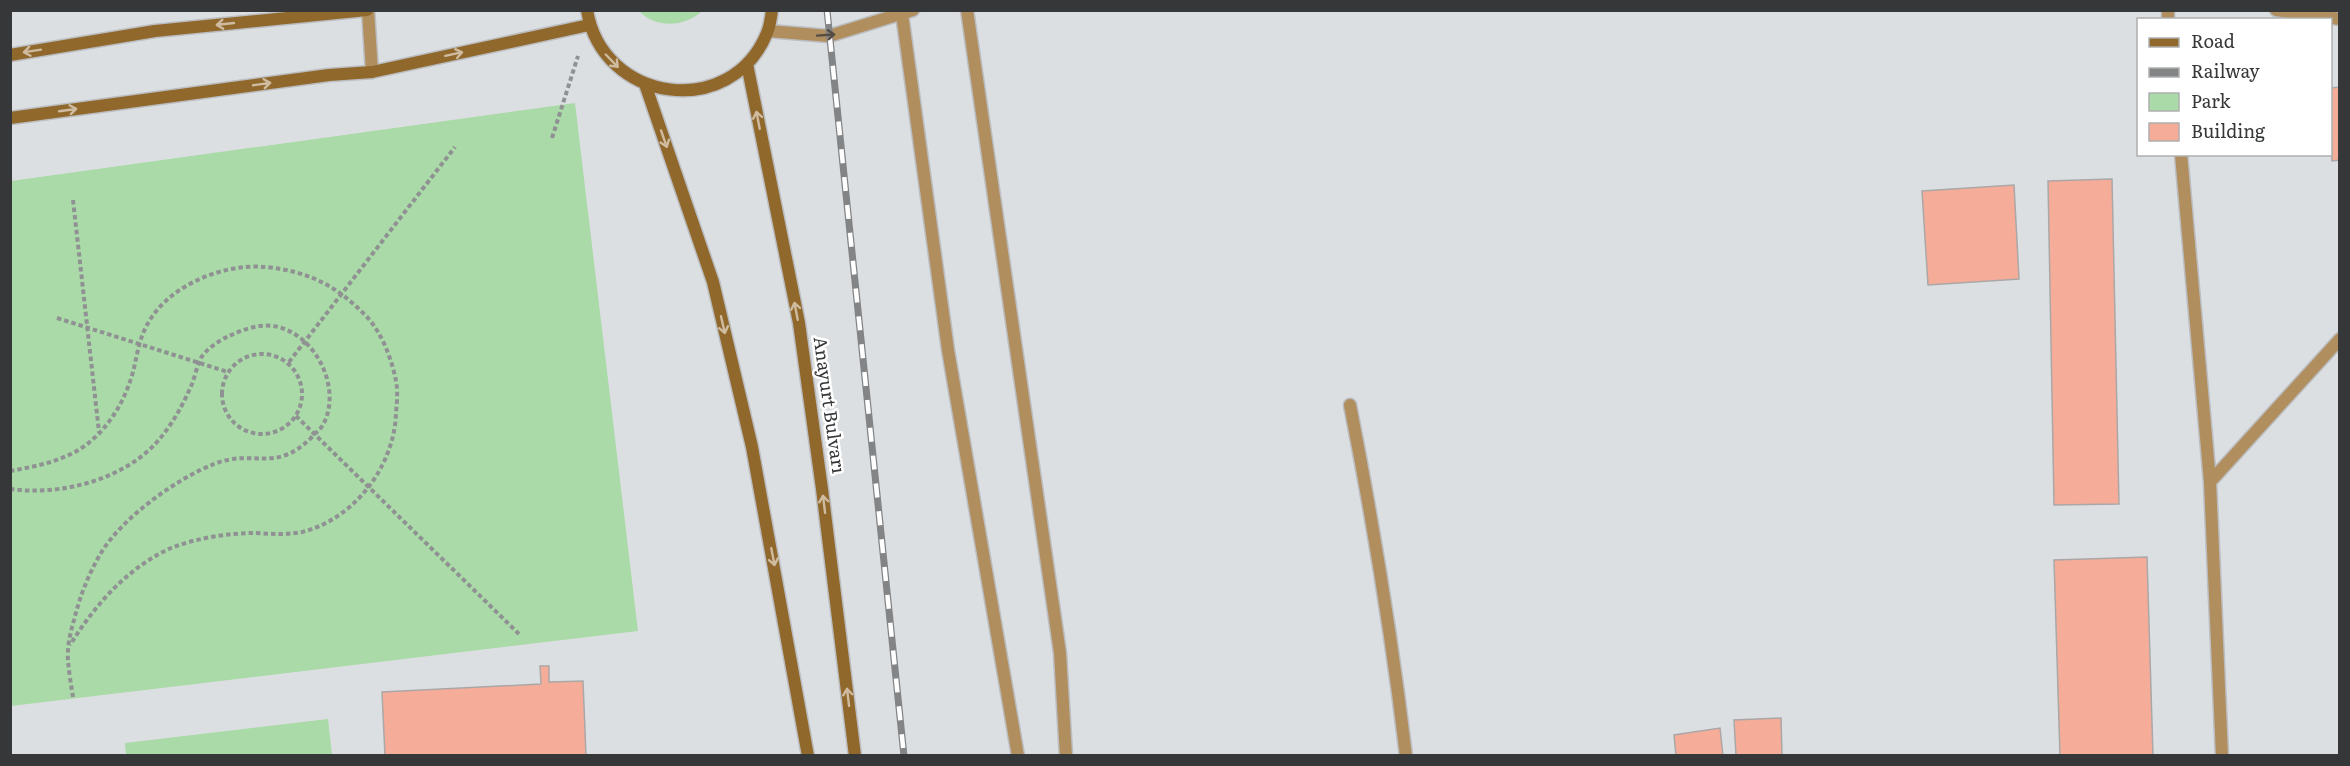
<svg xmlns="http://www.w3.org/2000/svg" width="2350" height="766" font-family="Literata,serif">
  <rect width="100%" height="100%" fill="#dcdfe2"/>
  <path fill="#aadaa7" d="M639,11H702C685,27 656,29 639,11Z
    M575,103L638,631L11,706V181Z
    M328,719L332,755H126L125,743Z"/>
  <path fill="#f5ad99" stroke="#aba7a6" stroke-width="1.5" d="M2340,87V160L2332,161L2330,88Z
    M2112,179L2119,504L2054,505L2048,181Z
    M2014,185L2019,279L1928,285L1922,191Z
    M2147,557L2153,756H2060L2054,560Z
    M540,666H549V682L583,681L586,756H385L382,692L541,684Z
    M1781,718L1782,755L1736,756L1734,720Z
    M1720,728L1723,756H1676L1674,735Z"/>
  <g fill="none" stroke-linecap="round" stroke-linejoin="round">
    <g stroke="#bbbdc0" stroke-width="15">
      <path id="lane" d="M2276,10L2340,19"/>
    </g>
    <g stroke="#bbbdc0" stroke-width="15">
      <path id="street" d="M368,10L372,72
        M967,10L1060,653L1066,756
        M2168,10V20
        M902,14L948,350L1018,756
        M768,31L829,36L913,10
        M2181,154L2210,482L2222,756
        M1350,405C1373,522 1392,638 1406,756
        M2210,482L2340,339"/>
    </g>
    <g stroke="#bbbdc0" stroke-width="15">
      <path id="secondary" d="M587,10C602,103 731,121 767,33C770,26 771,18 772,10
        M10,55L155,31L367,10
        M747,64L799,323L822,489L855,756
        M645,84L713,282L752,447L808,756
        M10,118L329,75L372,72L589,25"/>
    </g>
    <path stroke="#8f9193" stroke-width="4" stroke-dasharray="4.5 3" stroke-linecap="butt" d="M552,138L578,56
      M73,200L99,432
      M57,318L228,372
      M222 394a40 40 0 1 1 80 0a40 40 0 1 1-80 0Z
      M289,362L455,147
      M296,416L519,634
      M10,471C38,466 69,460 91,441C113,422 127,396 134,368C137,355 139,341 145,329C164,287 222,263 265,267C309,271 337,286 367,317C382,333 392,360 396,381C398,391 397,402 396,412C395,465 355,519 302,532C287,535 272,534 256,533C229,533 196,538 171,548C127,568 95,605 70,645
      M10,489C60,496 123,480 157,442C172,425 183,405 192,384C195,376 197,366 201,358C206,349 220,340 229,336C242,330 258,324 273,326C315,332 343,388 323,425C320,430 315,433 311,438C274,474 255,448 214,464C176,479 122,518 101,553C88,575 80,596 74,620C70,633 67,648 68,661C69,672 71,685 73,697"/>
    <use href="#lane" stroke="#b18e5e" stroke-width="12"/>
    <use href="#street" stroke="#b18e5e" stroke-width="12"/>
    <use href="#secondary" stroke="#91682b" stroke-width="12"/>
    <g stroke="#828486" stroke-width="7">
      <path id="rail" d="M827,10L904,756"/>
    </g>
    <use href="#rail" stroke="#fff" stroke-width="4.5" stroke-dasharray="14" stroke-linecap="butt"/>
  </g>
  <defs><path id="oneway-shaft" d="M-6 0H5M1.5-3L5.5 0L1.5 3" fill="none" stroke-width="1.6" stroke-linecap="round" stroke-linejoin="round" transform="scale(1.5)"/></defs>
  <g stroke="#cebba0">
    <use href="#oneway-shaft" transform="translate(225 24) rotate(174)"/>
    <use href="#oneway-shaft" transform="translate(32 51) rotate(171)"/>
    <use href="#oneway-shaft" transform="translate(454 54) rotate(-12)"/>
    <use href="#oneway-shaft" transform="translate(612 61) rotate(46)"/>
    <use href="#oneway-shaft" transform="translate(262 84) rotate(-8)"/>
    <use href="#oneway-shaft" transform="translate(68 110) rotate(-8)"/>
    <use href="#oneway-shaft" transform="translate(758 120) rotate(-101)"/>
    <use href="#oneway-shaft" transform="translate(664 139) rotate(71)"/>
    <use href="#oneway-shaft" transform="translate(796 311) rotate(-101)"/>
    <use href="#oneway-shaft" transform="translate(723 325) rotate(77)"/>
    <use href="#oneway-shaft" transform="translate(824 504) rotate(-97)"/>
    <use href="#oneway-shaft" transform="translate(773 557) rotate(79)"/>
    <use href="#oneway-shaft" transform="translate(848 697) rotate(-97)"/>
  </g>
  <use stroke="#554d42" href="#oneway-shaft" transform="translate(826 35) rotate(-4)"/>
  <g text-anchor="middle" stroke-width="5" stroke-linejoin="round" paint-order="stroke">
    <g font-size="18" fill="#363738" stroke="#fff">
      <text transform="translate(829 405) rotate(82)" y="6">Anayurt Bulvarı</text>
    </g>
  </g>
  <rect width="2350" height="766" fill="none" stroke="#363738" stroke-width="24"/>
  <rect x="2137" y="18" width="195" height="138" fill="#ffffff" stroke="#afafaf" stroke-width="1.5"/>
  <rect x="2149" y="38" width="30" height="9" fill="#91682b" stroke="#afafaf" stroke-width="1.5"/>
  <text x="2191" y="48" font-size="18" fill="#363738">Road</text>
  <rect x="2149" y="68" width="30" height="9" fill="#828486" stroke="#afafaf" stroke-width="1.5"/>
  <text x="2191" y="78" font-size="18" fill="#363738">Railway</text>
  <rect x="2149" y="93" width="30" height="18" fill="#aadaa7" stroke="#afafaf" stroke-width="1.5"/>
  <text x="2191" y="108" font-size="18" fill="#363738">Park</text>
  <rect x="2149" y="123" width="30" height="18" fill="#f5ad99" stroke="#afafaf" stroke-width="1.5"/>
  <text x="2191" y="138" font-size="18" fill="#363738">Building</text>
</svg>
